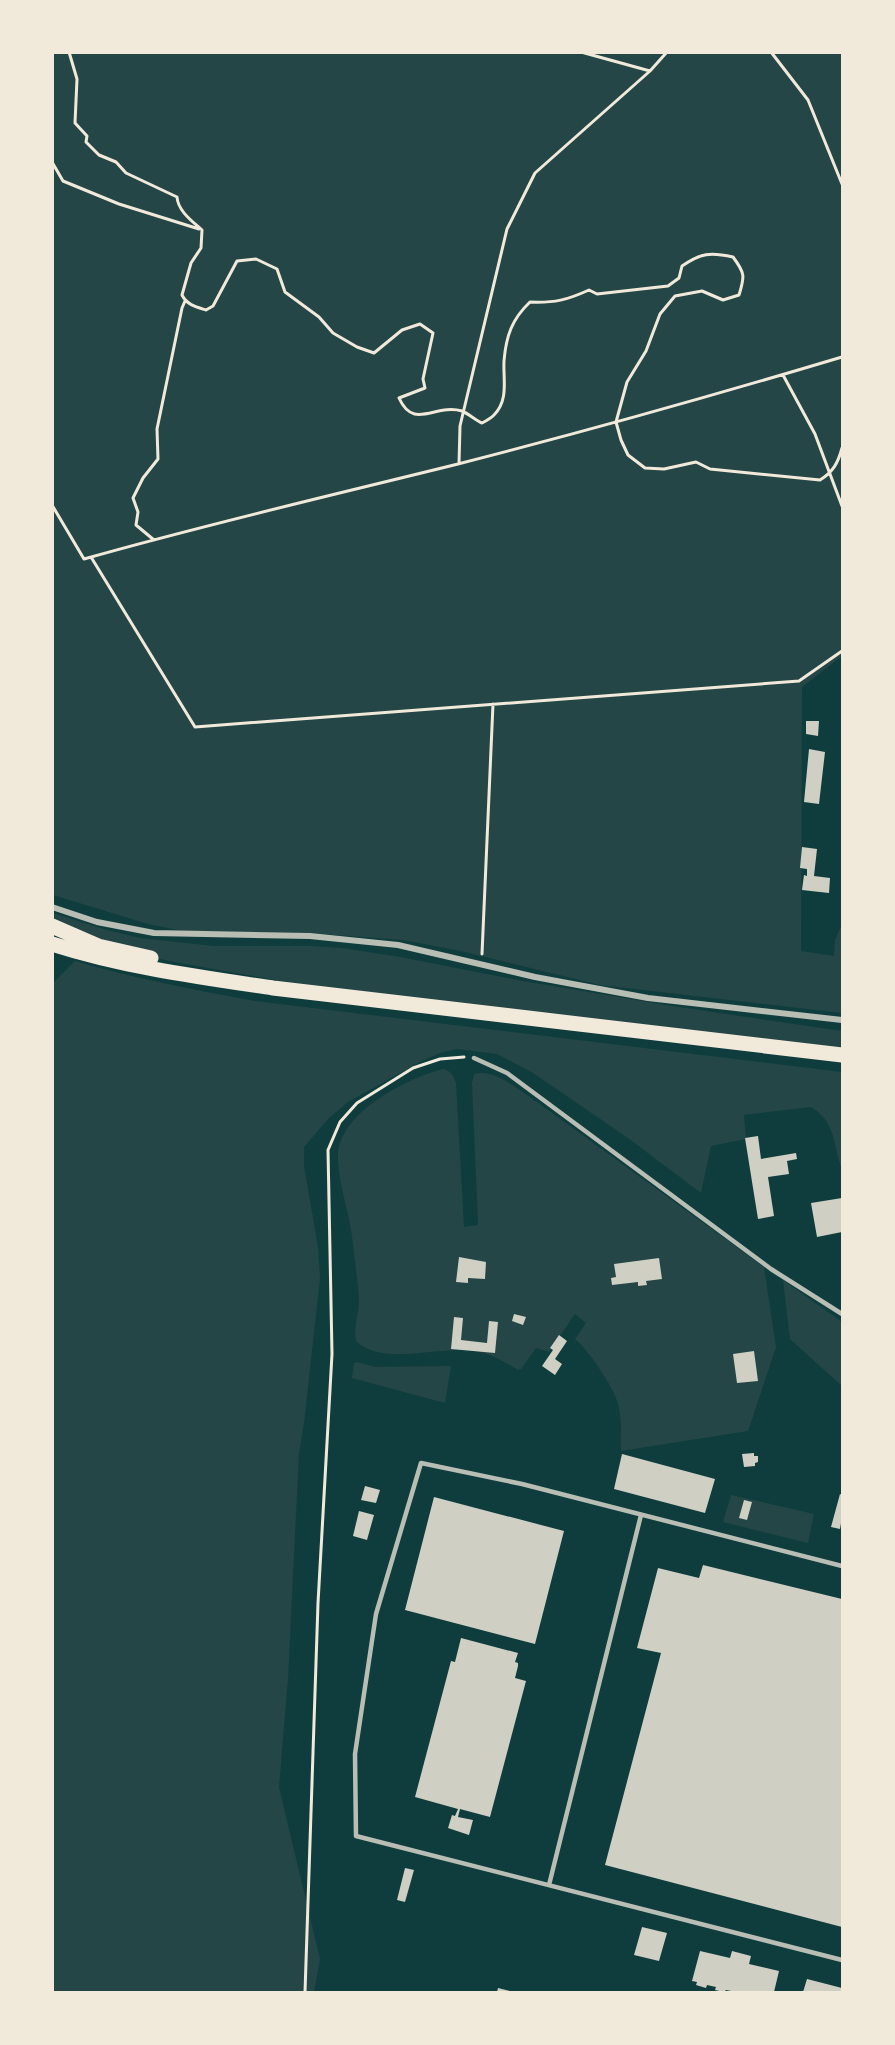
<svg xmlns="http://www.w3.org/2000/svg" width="895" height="2045" font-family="'Libre Baskerville',serif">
  <rect width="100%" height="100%" fill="#0f3d3e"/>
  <path fill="#244646" d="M52,53H842V656L802,687L801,951L834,956L835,940L842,924V1013L600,985L461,951L403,940L308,933L183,931L148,924L53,895Z
    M53,913L107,930L140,938L214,946H312L342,948L400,957L523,981L672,1006L842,1031V1052L281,981L174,962L121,950L53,928Z
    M75,961C134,978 194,990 255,1001L842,1072V1170C833,1146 837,1123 811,1107L744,1115L746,1139L711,1146L701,1193L628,1138L533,1073L497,1054L457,1049L443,1052L422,1061L348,1102L329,1118L304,1147V1166L318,1247L320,1278L304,1423L299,1453L288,1679L279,1787L320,1959L314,1992H53V983Z
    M443,1069C451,1071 453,1075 456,1083L464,1227L478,1225L472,1083L474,1074C495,1068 520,1091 537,1102L764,1267L776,1347L748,1431L621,1451C621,1435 622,1419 618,1404C615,1389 587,1348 575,1339L586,1323L575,1314L549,1352L536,1348L521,1369L518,1370C505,1362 490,1353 475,1351C439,1345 382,1367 356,1341C353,1328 359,1314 359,1300C358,1282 355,1263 353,1245C351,1216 339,1189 338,1159C336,1114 405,1079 443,1069Z
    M783,1280L842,1322V1386L790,1339Z
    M357,1362L375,1367L451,1366L445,1403L352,1378L354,1363Z
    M731,1495L814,1514L808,1543L723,1522Z"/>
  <path fill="#cfcfc3" d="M806,721H819L818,736L806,734Z
    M809,749L825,752L819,804L804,802Z
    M802,847L817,849L814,876L830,878L829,893L802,890L804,875L807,876V869L800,868Z
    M758,1136L761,1159L796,1153L797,1159L787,1161L789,1174L768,1177L774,1216L758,1219L745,1138Z
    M842,1198V1232L817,1237L811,1203Z
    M459,1257L486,1262L485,1279L468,1278V1283L456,1282Z
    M659,1258L662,1279L646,1281L647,1285L638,1286V1282L612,1285L611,1278L616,1277L614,1264Z
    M514,1314L526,1317L523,1325L512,1321Z
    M454,1317L463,1318L461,1340L487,1343L489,1321L498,1322L495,1353L451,1349Z
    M559,1335L567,1341L555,1359L562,1364L555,1375L542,1366L553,1350L550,1348Z
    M754,1351L758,1381L737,1383L733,1354Z
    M754,1453V1456H758V1462L755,1463V1466L744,1467L742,1454Z
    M622,1454L715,1479L705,1513L614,1489Z
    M365,1486L380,1490L376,1503L361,1500Z
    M840,1494L842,1495V1517L840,1529L831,1527Z
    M434,1497L564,1531L535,1644L405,1610Z
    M744,1500L752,1502L747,1520L739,1518Z
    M359,1511L374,1515L367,1540L353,1536Z
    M703,1565L842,1599V1927L605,1865L661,1653L637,1648L658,1568L699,1578Z
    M461,1638L518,1653L515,1662L518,1663V1666L515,1678L526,1681L490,1817L460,1809L458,1817L473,1820L469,1835L448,1828L452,1815L455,1816L458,1809L415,1797L451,1661L455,1662Z
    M405,1868L414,1870L405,1902L397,1900Z
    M642,1927L667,1933L659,1961L634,1955Z
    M700,1951L730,1958L732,1951L751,1956L749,1964L779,1971L774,1992H736L726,1990L724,1992L715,1990L716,1987L707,1985L706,1988L696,1985L697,1982L692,1981Z
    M807,1979L842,1988V1992H803Z
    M498,1988L514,1992H497Z"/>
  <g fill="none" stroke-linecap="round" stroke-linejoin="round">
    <path stroke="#f1e9da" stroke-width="3" d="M69,52L77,79L75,123L87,136L86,142L99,155L116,162L126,173L177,197C178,211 192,221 202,230L201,248L191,263L182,295C187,305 196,307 206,310L213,306L237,261L256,259L277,269L285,292L319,317L333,333L357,347L374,353L402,330L420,324L433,333L423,379L425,388L399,398C414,431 435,403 462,411C469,414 475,420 482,423C486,421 491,418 494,415C509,400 503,379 504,361C506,336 512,319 530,302C555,303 567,300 589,290L597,294L668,286L679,278L682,266C701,253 710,252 733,257C745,273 745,276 739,295L723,300L702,291L675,296L660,314L646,351L627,382L616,422L621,440L628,455L645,468L664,469L696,462L710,469L820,480C833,472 838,463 842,448
      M581,52L650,71
      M771,52L808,100L842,184
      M52,162L63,181L119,204L199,229
      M783,375L815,434L842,506
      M459,464L460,426L507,229L535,173L650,71L667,52
      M52,505L84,559C207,524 333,495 458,464C587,431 715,395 842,357
      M154,540L136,525L138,512L133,498L143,478L158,459L157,429L182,308L185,301
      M91,557L195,727L799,681L842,651
      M482,954L493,704
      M305,1992L318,1603L332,1354L328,1150L340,1122L357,1103L413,1068L440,1059L464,1057"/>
    <path stroke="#b8beb3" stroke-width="4.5" d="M474,1058L507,1073L771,1269L842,1314
      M842,1566L522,1484L421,1463L376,1614L355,1754L356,1836L842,1960
      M549,1885L641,1515"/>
    <path stroke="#b8beb3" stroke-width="6" d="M52,907L97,922L154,933L310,936L398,945L535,977L648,998L842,1020"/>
    <path stroke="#f1e9da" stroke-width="15" d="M52,926L98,946L151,958
      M52,944C124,967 199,977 273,988L842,1055"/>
  </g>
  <rect width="895" height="2045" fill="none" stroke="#f1e9da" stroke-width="108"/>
</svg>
